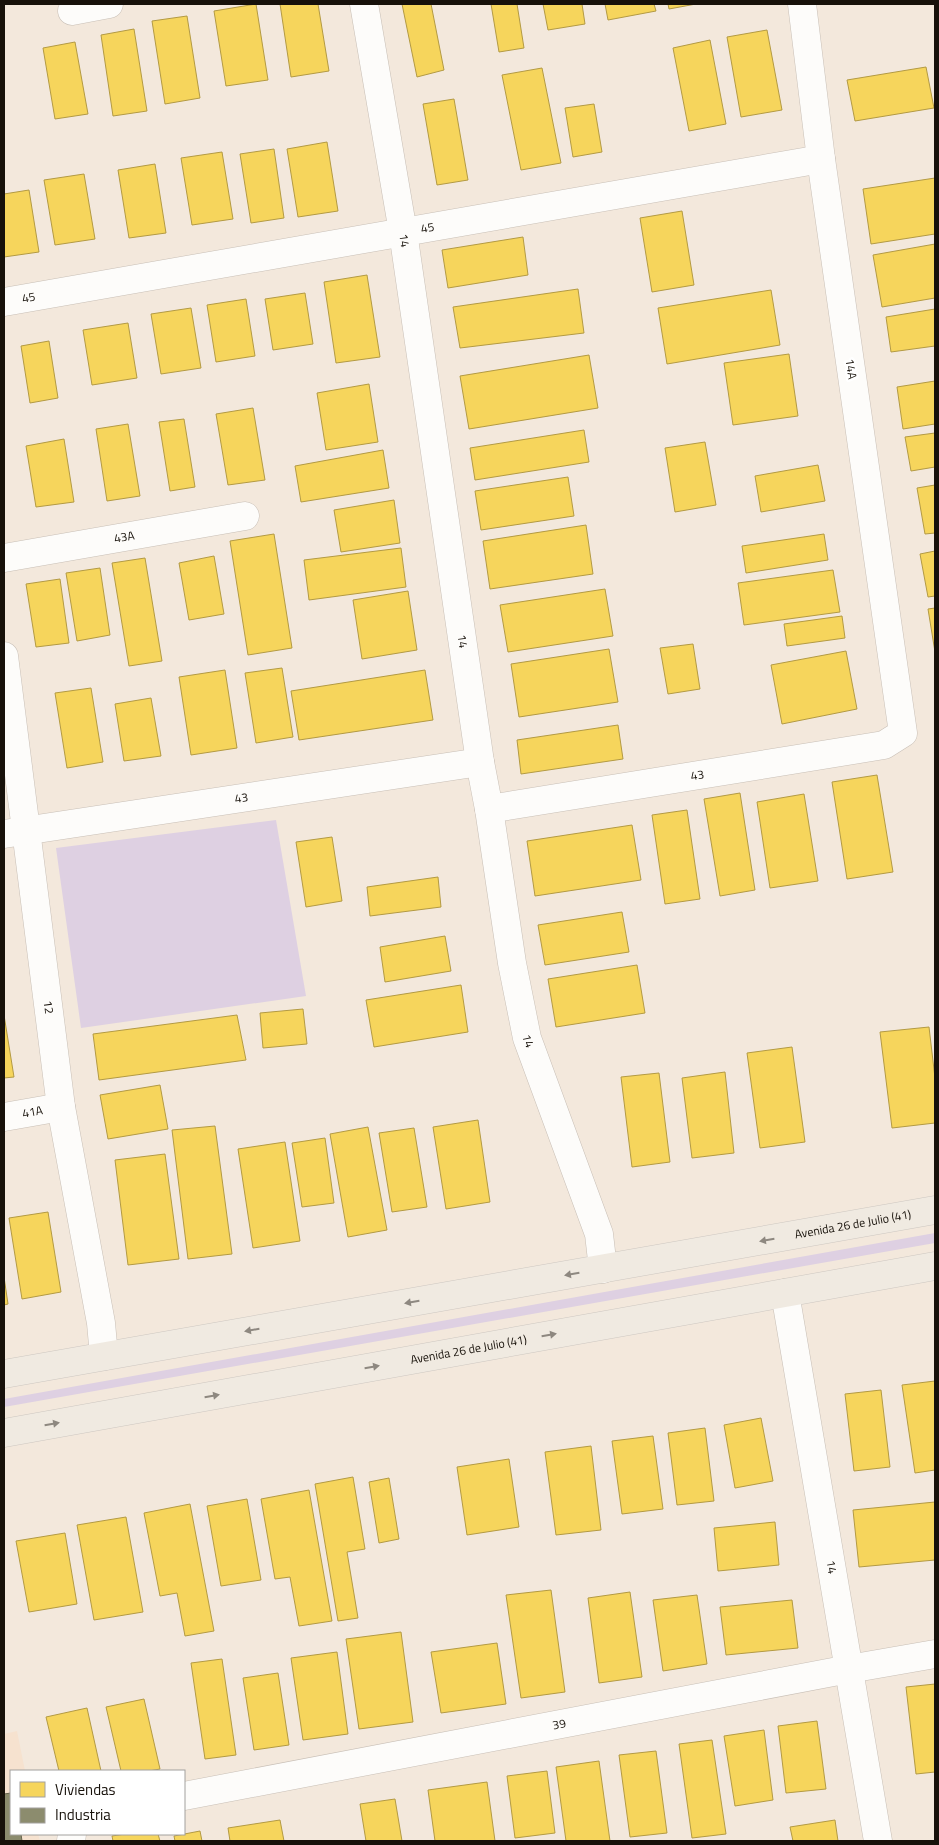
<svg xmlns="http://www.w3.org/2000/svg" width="939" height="1845" font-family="'Titillium Web',sans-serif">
  <rect width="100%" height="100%" fill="#f3e8dc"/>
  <path fill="#f6e2cf" d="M17,1731L25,1771H11V1834H38L40,1841H4V1734Z"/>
  <path fill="#ded0e2" d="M276,820L306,996L81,1028L56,848Z
    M935,1233V1243L4,1407V1399Z"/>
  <path fill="#f6d55c" stroke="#b39a43" d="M256,4L268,80L226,86L214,11Z
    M280,4H318L329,71L291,77Z
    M402,4H431L444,70L417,77Z
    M491,4H517L524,48L499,52Z
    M543,4H582L585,24L548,30Z
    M605,4H654L656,11L608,20Z
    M668,4H696L669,9Z
    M187,16L200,98L165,104L152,21Z
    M134,29L147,111L113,116L101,35Z
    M767,30L782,110L741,117L727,37Z
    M710,40L726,124L689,131L673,48Z
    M75,42L88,114L55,119L43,48Z
    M926,67L934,108L855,121L847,80Z
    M542,68L561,163L521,170L502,75Z
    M454,99L468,180L437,185L423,104Z
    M594,104L602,152L573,157L565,108Z
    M327,142L338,211L298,217L287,149Z
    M274,149L284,218L251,223L240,154Z
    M222,152L233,219L192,225L181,158Z
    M155,164L166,233L129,238L118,170Z
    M84,174L95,239L55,245L44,180Z
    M935,178V234L871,244L863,189Z
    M29,190L39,252L4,257V194Z
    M682,211L694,285L652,292L640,218Z
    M523,237L528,275L448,288L442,250Z
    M935,244V298L882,307L873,255Z
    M367,275L380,357L336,363L324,282Z
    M578,289L584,333L460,348L453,307Z
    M771,290L780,345L667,364L658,308Z
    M305,293L313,344L273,350L265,299Z
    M246,299L255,356L216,362L207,305Z
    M191,308L201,368L161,374L151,314Z
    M935,309V346L891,352L886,317Z
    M128,323L137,378L92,385L83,330Z
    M49,341L58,398L30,403L21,346Z
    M789,354L798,416L733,425L724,363Z
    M589,355L598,408L469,429L460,376Z
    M935,381V424L903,429L897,387Z
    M369,384L378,442L326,450L317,393Z
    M253,408L265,480L228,485L216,414Z
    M184,419L195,487L170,491L159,422Z
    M128,424L140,496L107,501L96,429Z
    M584,430L589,462L475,480L470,448Z
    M935,433V467L911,471L905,437Z
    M64,439L74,502L36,507L26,446Z
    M705,442L716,505L675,512L665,448Z
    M383,450L389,488L301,502L295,466Z
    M818,465L825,501L761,512L755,476Z
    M568,477L574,516L481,530L475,491Z
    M935,485V533L925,534L917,488Z
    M394,500L400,543L341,552L334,510Z
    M586,525L593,574L490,589L483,541Z
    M274,534L292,648L248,655L230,541Z
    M824,534L828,560L746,573L742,546Z
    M401,548L406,587L309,600L304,560Z
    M935,551V596L928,597L920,554Z
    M214,556L224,614L189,620L179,563Z
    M145,558L162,661L129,666L112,563Z
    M100,568L110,635L77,641L66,573Z
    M833,570L840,612L744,625L738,583Z
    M60,579L69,643L36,647L26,584Z
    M605,589L613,636L508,652L500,605Z
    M408,591L417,650L362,659L353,600Z
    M935,608V652L928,609Z
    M842,616L845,638L787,646L784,624Z
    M693,644L700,689L668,694L660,648Z
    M609,649L618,702L519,717L511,664Z
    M846,651L857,709L782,724L771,665Z
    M282,668L293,737L256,743L245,673Z
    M225,670L237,748L191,755L179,677Z
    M425,670L433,720L299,740L291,691Z
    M91,688L103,762L67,768L55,693Z
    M151,698L161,756L124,761L115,704Z
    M618,725L623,759L521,774L517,740Z
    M877,775L893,872L847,879L832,782Z
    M740,793L755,890L720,896L704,799Z
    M804,794L818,881L770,888L757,802Z
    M687,810L700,899L665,904L652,815Z
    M632,825L641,880L535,896L527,841Z
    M332,837L342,901L306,907L296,842Z
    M438,877L441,907L370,916L367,887Z
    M622,912L629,952L545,965L538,925Z
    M445,936L451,971L385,982L380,947Z
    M637,965L645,1013L556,1027L548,979Z
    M461,985L468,1032L374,1047L366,1000Z
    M303,1009L307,1044L263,1048L260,1013Z
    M4,1015L14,1077L4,1078Z
    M237,1015L246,1060L99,1080L93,1034Z
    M929,1027L935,1078V1123L892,1128L880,1032Z
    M792,1047L805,1142L760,1148L747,1053Z
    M725,1072L734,1153L692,1158L682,1078Z
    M659,1073L670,1162L632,1167L621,1077Z
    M160,1085L168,1129L108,1139L100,1095Z
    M478,1120L490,1202L446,1209L433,1127Z
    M215,1126L232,1254L188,1259L172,1130Z
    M368,1127L387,1230L348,1237L330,1134Z
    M414,1128L427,1207L392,1212L379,1133Z
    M325,1138L334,1203L302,1207L292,1143Z
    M285,1142L300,1241L253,1248L238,1149Z
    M165,1154L179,1259L128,1265L115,1160Z
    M48,1212L61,1292L22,1299L9,1218Z
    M4,1277L8,1304L4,1305Z
    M935,1381V1470L915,1473L902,1385Z
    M881,1390L890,1467L854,1471L845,1394Z
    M761,1418L773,1481L735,1488L724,1425Z
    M705,1428L714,1501L677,1505L668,1433Z
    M653,1436L663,1509L622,1514L612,1441Z
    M591,1446L601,1530L556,1535L545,1452Z
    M509,1459L519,1527L467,1535L457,1467Z
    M353,1477L365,1549L347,1552L358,1618L338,1621L315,1484Z
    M389,1478L399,1539L379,1543L369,1482Z
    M309,1490L332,1621L299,1626L290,1577L275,1579L261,1499Z
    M247,1499L261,1580L221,1586L207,1506Z
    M935,1502V1560L859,1567L853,1510Z
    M190,1504L214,1631L185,1636L177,1593L160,1596L144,1513Z
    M126,1517L143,1612L94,1620L77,1525Z
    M775,1522L779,1565L718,1571L714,1528Z
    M65,1533L77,1604L29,1612L16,1541Z
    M551,1590L565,1692L521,1698L506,1595Z
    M630,1592L642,1677L599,1683L588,1598Z
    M697,1595L707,1664L663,1671L653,1600Z
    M792,1600L798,1648L726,1655L720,1607Z
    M401,1632L413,1722L359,1729L346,1639Z
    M497,1643L506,1704L441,1713L431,1652Z
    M337,1652L348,1734L303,1740L291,1658Z
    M222,1659L236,1755L205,1759L191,1663Z
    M278,1673L289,1745L254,1750L243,1678Z
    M935,1684V1772L916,1774L906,1687Z
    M144,1699L160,1769L149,1771H121L106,1707Z
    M87,1708L101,1771H59L46,1717Z
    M817,1721L826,1789L786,1793L778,1726Z
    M764,1730L773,1800L735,1806L724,1736Z
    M712,1740L726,1834L692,1838L679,1744Z
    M656,1751L667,1833L630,1837L619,1755Z
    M599,1761L610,1841H566L556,1767Z
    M547,1771L555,1833L515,1838L507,1776Z
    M487,1782L495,1841H435L428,1790Z
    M395,1799L402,1841H366L360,1804Z
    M280,1820L284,1841H230L228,1828Z
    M835,1820L838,1841H793L790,1827Z
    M200,1831L202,1841H175L174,1836Z
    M125,1834H158L160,1841H113L112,1836Z"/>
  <path fill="#8c8c6e" stroke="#696750" d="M11,1793V1834H21L22,1841H4V1794Z"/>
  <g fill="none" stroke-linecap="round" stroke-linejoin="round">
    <g stroke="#c8bfb6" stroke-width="29">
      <g id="minor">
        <path id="s1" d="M364,4L403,232L480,762L489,809L512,963L527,1038L599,1234L603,1269"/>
        <path d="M72,11L109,4"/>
        <path id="s2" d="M4,302L821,159"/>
        <path id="s3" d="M4,558L245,516"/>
        <path id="s4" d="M4,656L61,1107L101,1323L104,1356"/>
        <path id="s5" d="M489,809L884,745L903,733L821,159L802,4"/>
        <path id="s6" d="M4,834L480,762"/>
        <path id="s7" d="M4,1117L61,1107"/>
        <path id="s8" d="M785,1293L878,1841"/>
        <path id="s9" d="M184,1796L849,1669L935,1654"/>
        <path d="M71,1841L72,1834"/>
      </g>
    </g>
    <g stroke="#cdc7c1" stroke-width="29">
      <g id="major">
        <path id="s10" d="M4,1374L935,1210"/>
        <path id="s11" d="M4,1433L935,1266"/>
      </g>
    </g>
    <use href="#minor" stroke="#fdfcfa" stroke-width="28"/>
    <use href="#major" stroke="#f0eae1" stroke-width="28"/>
  </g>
  <defs><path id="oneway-solid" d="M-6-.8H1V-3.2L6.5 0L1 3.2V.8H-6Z" transform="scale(1.25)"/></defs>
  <g fill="#8e8880">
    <use href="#oneway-solid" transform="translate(767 1240) rotate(170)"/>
    <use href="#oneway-solid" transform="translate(572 1274) rotate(170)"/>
    <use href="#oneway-solid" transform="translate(412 1302) rotate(170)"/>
    <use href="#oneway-solid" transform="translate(252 1330) rotate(170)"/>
    <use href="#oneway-solid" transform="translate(549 1335) rotate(-10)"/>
    <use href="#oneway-solid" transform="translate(372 1367) rotate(-10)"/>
    <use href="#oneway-solid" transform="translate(212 1396) rotate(-10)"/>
    <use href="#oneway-solid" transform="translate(52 1424) rotate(-10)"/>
  </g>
  <g text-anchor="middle" stroke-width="5" stroke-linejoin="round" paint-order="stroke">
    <g font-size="12" fill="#17110a" stroke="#fff">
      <text dy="4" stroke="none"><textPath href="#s2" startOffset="430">45</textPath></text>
      <text dy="4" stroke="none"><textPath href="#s1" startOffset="240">14</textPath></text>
      <text dy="4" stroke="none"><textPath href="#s2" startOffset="25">45</textPath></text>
      <text transform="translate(851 369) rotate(82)" y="4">14A</text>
      <text dy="4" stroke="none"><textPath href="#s3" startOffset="122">43A</textPath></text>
      <text dy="4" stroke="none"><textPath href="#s1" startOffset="645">14</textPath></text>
      <text dy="4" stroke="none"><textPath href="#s5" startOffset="211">43</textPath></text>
      <text dy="4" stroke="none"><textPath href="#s6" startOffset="240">43</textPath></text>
      <text dy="4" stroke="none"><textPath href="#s4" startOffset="354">12</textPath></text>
      <text dy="4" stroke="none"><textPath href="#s1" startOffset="1050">14</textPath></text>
      <text dy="4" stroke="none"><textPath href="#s7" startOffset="29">41A</textPath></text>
      <text dy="4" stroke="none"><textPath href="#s10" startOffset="862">Avenida 26 de Julio (41)</textPath></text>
      <text dy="4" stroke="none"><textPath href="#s11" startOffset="472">Avenida 26 de Julio (41)</textPath></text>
      <text dy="4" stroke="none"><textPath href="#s8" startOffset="278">14</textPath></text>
      <text dy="4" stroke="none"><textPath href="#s9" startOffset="382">39</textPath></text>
    </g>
  </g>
  <rect width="939" height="1845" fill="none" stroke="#17110a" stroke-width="10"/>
  <rect x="10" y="1770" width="175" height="65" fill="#ffffff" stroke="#a2a09d"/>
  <rect x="20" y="1782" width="25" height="15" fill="#f6d55c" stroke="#a2a09d"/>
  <text x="55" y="1795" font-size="15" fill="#17110a">Viviendas</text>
  <rect x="20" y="1808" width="25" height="15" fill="#8c8c6e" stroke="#a2a09d"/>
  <text x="55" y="1820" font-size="15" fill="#17110a">Industria</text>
</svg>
